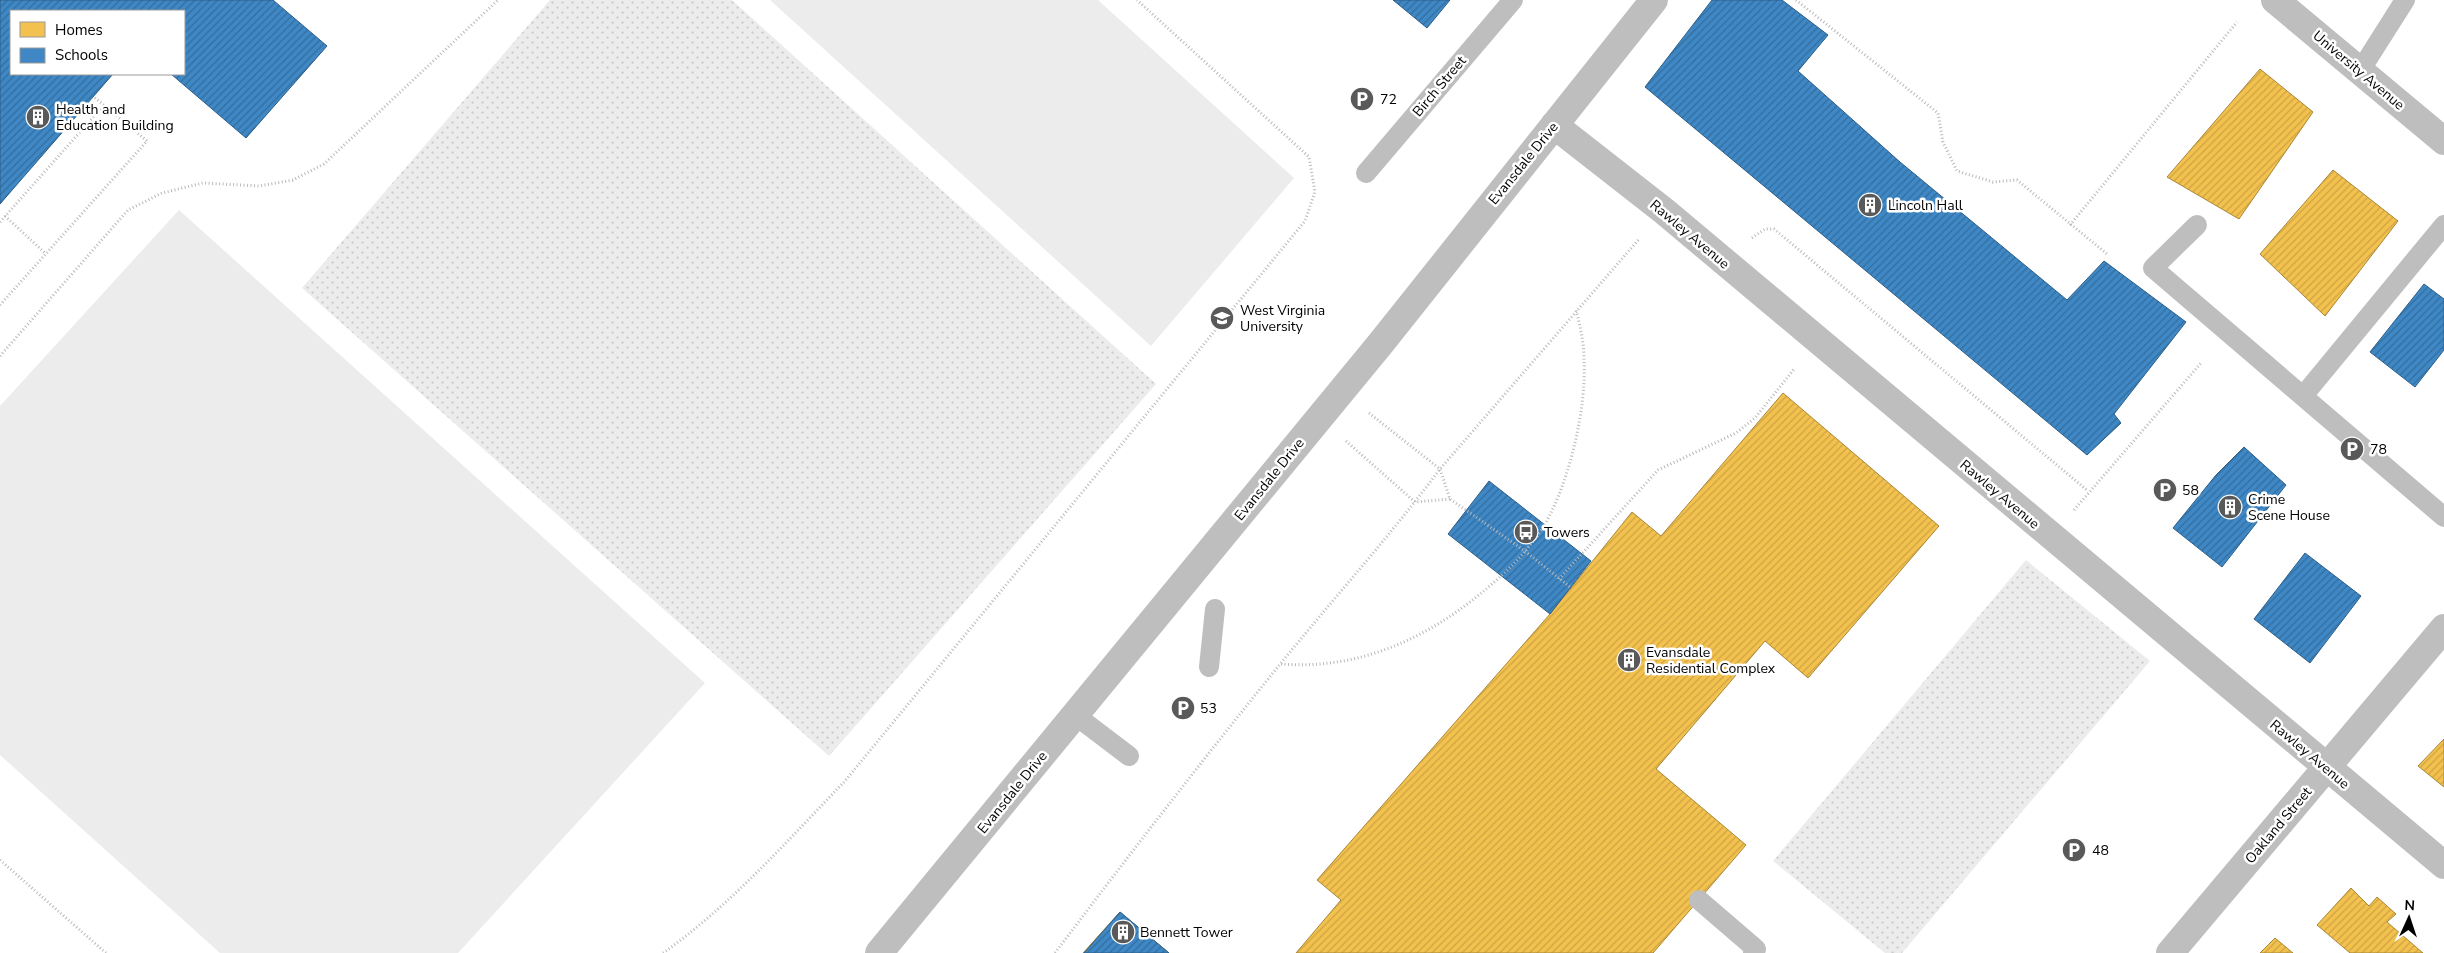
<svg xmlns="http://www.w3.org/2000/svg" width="2444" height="953" font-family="'Nunito Sans',sans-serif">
  <defs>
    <pattern id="grass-dots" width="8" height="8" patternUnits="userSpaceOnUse" patternTransform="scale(1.25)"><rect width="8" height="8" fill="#ececec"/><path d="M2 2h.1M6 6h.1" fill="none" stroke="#c9c9c9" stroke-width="1.8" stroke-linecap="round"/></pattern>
    <pattern id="homes-hatch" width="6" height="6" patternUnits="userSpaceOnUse" patternTransform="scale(1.25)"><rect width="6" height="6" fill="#f2c14e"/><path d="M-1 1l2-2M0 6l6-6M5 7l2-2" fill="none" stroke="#cea442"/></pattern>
    <pattern id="schools-hatch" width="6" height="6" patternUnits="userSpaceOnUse" patternTransform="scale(1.25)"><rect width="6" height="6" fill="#3f88c5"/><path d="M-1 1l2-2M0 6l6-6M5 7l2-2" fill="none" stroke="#326d9e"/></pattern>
  </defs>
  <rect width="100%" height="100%" fill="#fff"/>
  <path fill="url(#grass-dots)" d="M550,0H732L1156,384L829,756L302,288Z
    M2026,560L2150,661L1902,953H1885L1773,861Z"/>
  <path fill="#ececec" d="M770,0H1098L1294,178L1151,346Z
    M179,210L705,683L458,953H220L0,755V406Z"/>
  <path fill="url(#homes-hatch)" stroke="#a98737" d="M2260,69L2313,112L2239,219L2167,177Z
    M2333,170L2398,221L2325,316L2260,254Z
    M1783,393L1939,526L1808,678L1765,641L1656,769L1746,845L1653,953H1296L1341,900L1317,880L1550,614L1632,512L1661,536Z
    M2444,739V787L2418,766Z
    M2351,888L2369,906L2377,897L2396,914L2387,922L2423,953H2350L2317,925Z
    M1120,912L1169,953H1083Z
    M2275,938L2293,953H2260Z"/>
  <path fill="url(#schools-hatch)" stroke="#2c5f8a" d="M0,0H273L327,46L246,138L171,74H184V11H11V74H113L0,204Z
    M1393,0H1450L1427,28Z
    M1712,0H1782L1828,35L1798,71L1900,162L2067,300L2104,261L2186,322L2114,414L2121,423L2087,455L1645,87Z
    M2424,284L2444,299V350L2415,387L2370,352Z
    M2244,447L2286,485L2222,567L2173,528L2216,475Z
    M1489,481L1591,561L1550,614L1448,534Z
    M2305,553L2361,596L2310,663L2254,619Z
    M1120,912L1169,953H1084Z"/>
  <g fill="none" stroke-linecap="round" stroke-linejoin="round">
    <path stroke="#b9b9b9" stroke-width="3" stroke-dasharray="1 2.5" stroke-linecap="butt" d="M1796,0L1938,113L1943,142L1957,171L1993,182L2017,180L2107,254
      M5,216L46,254
      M0,222L104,105
      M2070,225L2237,22
      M1752,238L1765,229H1774L2088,491
      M0,305L147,141L94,97
      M0,356L128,210L162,193L203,183L259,186L293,180L324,164L498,0
      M1369,413L1440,469L1450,499L1526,552L1570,587
      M1346,441L1415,502L1450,499
      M2074,510L2201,363
      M1559,579L1658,470L1736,433L1755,418L1795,368
      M1281,664C1356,670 1422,641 1479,595C1502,576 1523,557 1540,532C1568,490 1587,409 1584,359C1584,342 1580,326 1576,310
      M0,860L106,953
      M663,953C729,907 789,839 845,781L1305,221L1315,192L1309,157L1137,0
      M1055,953C1129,855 1204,758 1281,663C1334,598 1390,536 1440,469L1640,238"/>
    <path stroke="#bebebe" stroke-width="20" d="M2360,71L2405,0
      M1366,173L1513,0
      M2197,225L2153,268L2444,517
      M2303,396L2444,225
      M1209,667L1215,609
      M1075,715L1129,756
      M1699,900L1756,949L1753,953"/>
    <path stroke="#bebebe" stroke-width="28" d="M1554,125L1664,211L2444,865
      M879,953L1381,343L1654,0
      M2170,953L2444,628"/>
    <path stroke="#bebebe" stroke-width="28" d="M2275,0L2444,141"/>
  </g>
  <defs>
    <g id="parking-disc" transform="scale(1.25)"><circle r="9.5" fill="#595959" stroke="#fff"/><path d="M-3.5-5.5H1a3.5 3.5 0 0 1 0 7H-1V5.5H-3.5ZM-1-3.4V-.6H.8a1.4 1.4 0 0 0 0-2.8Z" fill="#fff"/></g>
    <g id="building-disc" transform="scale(1.25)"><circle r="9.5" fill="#595959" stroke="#fff"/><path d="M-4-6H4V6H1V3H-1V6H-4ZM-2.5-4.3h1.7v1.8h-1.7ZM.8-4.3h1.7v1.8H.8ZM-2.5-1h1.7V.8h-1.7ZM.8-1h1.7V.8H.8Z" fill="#fff"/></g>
    <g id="university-disc" transform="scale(1.25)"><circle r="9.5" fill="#595959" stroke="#fff"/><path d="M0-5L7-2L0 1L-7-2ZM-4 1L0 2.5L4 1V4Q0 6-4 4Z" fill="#fff"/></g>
    <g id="bus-disc" transform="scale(1.25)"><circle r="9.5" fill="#595959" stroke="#fff"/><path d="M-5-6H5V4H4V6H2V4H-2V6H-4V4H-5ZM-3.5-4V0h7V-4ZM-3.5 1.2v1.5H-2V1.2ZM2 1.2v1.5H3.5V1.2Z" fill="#fff"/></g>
  </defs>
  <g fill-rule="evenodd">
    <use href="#parking-disc" x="1362" y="99"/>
    <use href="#building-disc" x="38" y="117"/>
    <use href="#building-disc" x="1870" y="205"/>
    <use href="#university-disc" x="1222" y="318"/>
    <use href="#parking-disc" x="2352" y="449"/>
    <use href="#parking-disc" x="2165" y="490"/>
    <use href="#building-disc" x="2230" y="507"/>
    <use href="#bus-disc" x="1526" y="532"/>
    <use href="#building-disc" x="1629" y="660"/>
    <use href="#parking-disc" x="1183" y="708"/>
    <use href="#parking-disc" x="2074" y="850"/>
    <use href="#building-disc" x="1123" y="932"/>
  </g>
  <g text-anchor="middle" stroke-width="5" stroke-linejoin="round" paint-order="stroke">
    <g font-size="14" fill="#000" stroke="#fff">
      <text transform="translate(2359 70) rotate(40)" y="5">University Avenue</text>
      <text transform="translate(1439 86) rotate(-50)" y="5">Birch Street</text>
      <text transform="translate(1523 163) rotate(-51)" y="5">Evansdale Drive</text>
      <text transform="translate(1690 234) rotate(40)" y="5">Rawley Avenue</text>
      <text transform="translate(1269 479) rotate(-51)" y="5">Evansdale Drive</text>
      <text transform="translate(2000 494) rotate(40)" y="5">Rawley Avenue</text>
      <text transform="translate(2310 754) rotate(40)" y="5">Rawley Avenue</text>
      <text transform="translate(1012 792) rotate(-51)" y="5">Evansdale Drive</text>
      <text transform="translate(2278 825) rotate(-50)" y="5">Oakland Street</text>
    </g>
    <g font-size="14" fill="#000" stroke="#fff" text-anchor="start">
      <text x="1380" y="104">72</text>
      <text x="56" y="114">Health and<tspan x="56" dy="16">Education Building</tspan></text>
      <text x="1888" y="210">Lincoln Hall</text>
      <text x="1240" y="315">West Virginia<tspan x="1240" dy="16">University</tspan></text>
      <text x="2370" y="454">78</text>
      <text x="2182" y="495">58</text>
      <text x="2248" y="504">Crime<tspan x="2248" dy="16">Scene House</tspan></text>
      <text x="1544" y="537">Towers</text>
      <text x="1646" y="657">Evansdale<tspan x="1646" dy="16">Residential Complex</tspan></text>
      <text x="1200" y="713">53</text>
      <text x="2092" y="855">48</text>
      <text x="1140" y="937">Bennett Tower</text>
    </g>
  </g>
  <rect x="10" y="10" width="175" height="65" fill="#ffffff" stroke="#999999"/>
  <rect x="20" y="22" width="25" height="15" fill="#f2c14e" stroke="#999999"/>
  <text x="55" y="35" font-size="15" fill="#000000">Homes</text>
  <rect x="20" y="48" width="25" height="15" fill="#3f88c5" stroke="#999999"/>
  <text x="55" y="60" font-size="15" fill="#000000">Schools</text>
  <g transform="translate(2409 918) rotate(3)" stroke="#ffffff" stroke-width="4" paint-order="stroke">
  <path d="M0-4L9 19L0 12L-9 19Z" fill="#000000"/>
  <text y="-8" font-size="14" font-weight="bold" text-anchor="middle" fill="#000000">N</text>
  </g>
</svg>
